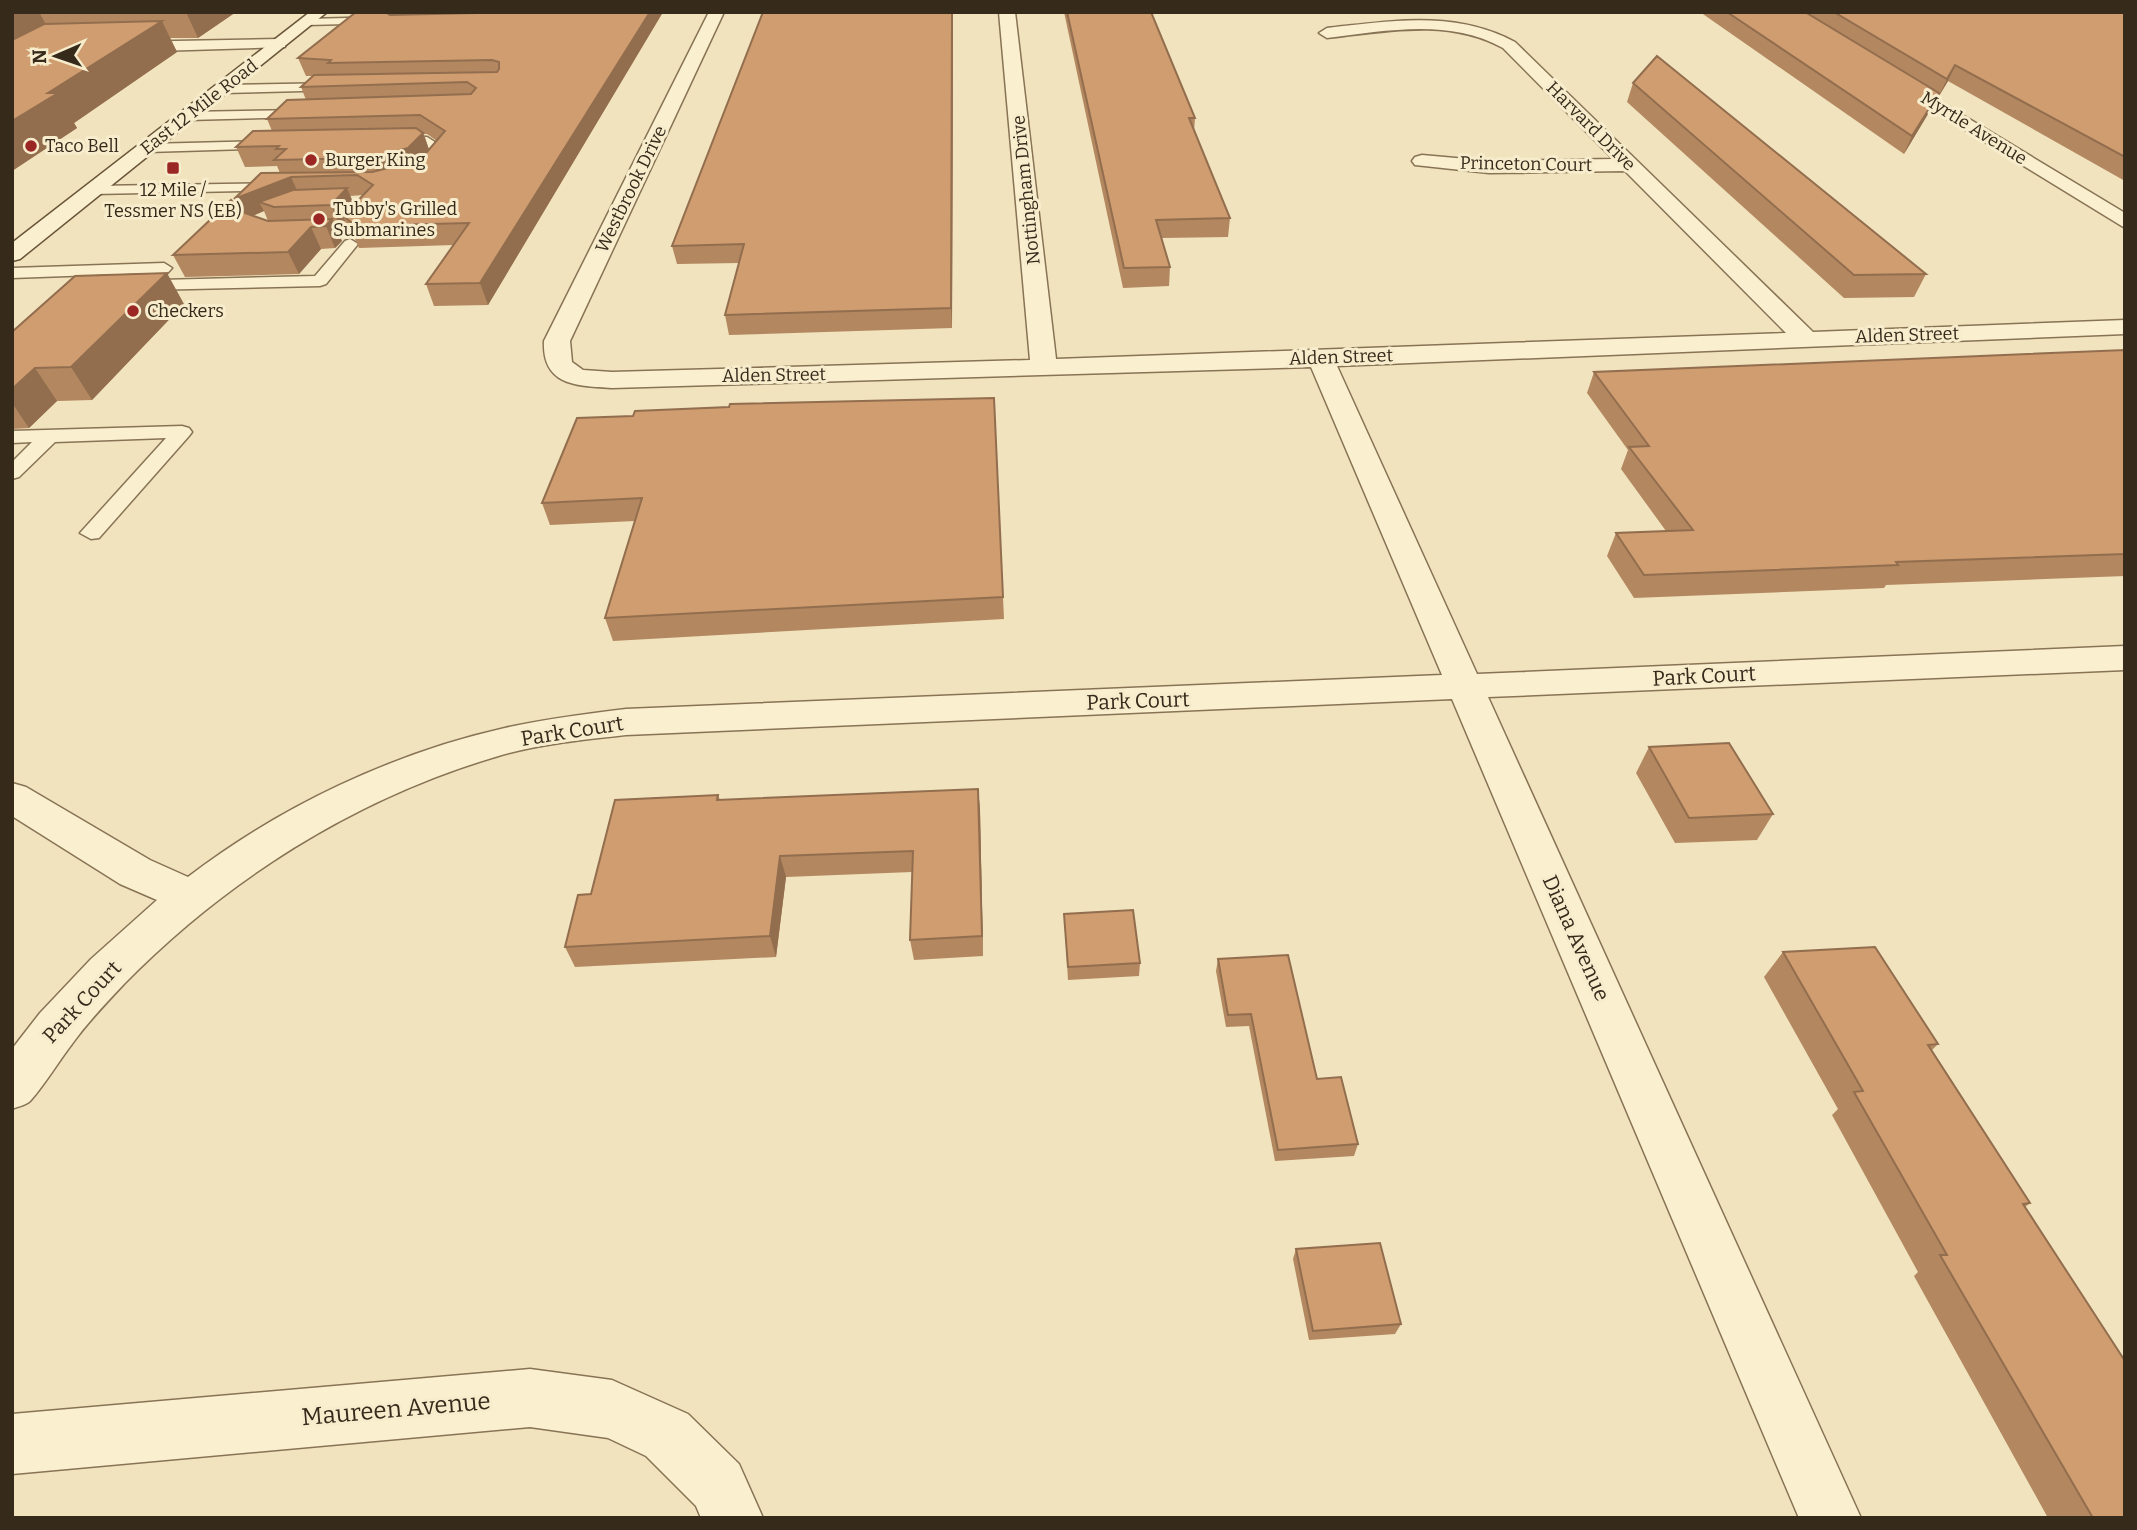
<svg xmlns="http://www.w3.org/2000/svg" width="2137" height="1530" font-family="Bitter,serif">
  <rect width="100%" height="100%" fill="#f0e3bd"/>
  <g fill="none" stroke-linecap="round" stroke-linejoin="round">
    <g stroke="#887355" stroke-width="3">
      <path id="service" d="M401,12H417L388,23L307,25L302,22L307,19L387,17Z
        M337,83L341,84V90L223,93L217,89L223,85Z
        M305,110L311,114L309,117L188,120L182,116L188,112Z
        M427,137L449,151L430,173L425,174L418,170L434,152C417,140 397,152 383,142L390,138Z
        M271,141L278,145L276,148L148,152L141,148L148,144Z
        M281,183L286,184V190L94,194L87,190L94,186Z
        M350,239L358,244L326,284L320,286L147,290L139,285L150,273L12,278V268L164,263L172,268L161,280L315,276L345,241Z
        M182,426L189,428L192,432L189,436L99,538L91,539L80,533L166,438L55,442L19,477L12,479V462L32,442L12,443V431Z"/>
    </g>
    <g stroke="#887355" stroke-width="3">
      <path id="minor" d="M709,12H724L570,341L572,362L583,370L612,372L1030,360L999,12H1015L1056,359L1786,333L1625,171L1489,173L1415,165L1412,161L1415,157L1422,155L1489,161L1613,159L1503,48C1448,18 1387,31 1327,38L1319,33L1327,28C1392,21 1455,10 1515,42L1813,332L2125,320V334L1337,366L1477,674L2125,646V670L1488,697L1861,1518H1799L1452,699L626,735C583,740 537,744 495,757C354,799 226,880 124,984C106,1003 87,1023 72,1044C58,1062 46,1083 31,1100C27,1105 19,1106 12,1109V1049L40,1013L91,959L157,900L120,884L12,816V783L26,787L150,860L188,877C279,807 393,753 505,728C545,719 585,714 626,709L1442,675L1311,367L612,388C577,386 542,386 544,341Z
        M279,39L285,41V47L123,52L115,47L123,42Z
        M1888,70L2125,213V228L1882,79L1879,75L1882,71Z
        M530,1369L612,1380L688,1414L739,1464L763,1518H701L696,1506L646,1456L608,1438L530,1427L12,1474V1414Z"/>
    </g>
    <g stroke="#6a5439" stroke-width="3">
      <path id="secondary" d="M310,12H327L20,259L12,261V243Z"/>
    </g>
    <use href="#service" fill="#faf0d0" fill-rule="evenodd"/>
    <use href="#minor" fill="#faf0d0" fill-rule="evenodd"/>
    <use href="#secondary" fill="#faf0d0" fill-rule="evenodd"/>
  </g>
  <path fill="#b38760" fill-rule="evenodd" d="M12,12H236L198,38H170L177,52L74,123L77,128L12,171Z
    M401,12H663L488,305L434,306L426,284L454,245L359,248L355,239L352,237L345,221L340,226L335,227L342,241L335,248L321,249L299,274L185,277L173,255L280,173L277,166L245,167L236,147L272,131L267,119L306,100L301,87L313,76H306L298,58L387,13L390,15H402ZM424,134H427L437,141L429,150ZM364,195L354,205L350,196ZM264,211L268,221L253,216Z
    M763,12H953L952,328L729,335L725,315L739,263L677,264L672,246Z
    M1064,12H1151L1195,118L1194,131L1230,218L1228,237L1162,238L1170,267L1169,286L1123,288Z
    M1700,12H2125V181L1948,81L1939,96L1938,95L1931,109L1904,154Z
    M1633,83L1926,274L1914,297L1844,298L1627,102Z
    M184,304L92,400L57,401L29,428L12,429V332Z
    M2125,350V576L1886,585L1884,588L1634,598L1607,556L1616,533L1666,531L1621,469L1628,450L1587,393L1594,372Z
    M994,398L1004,619L613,641L605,618L635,521L550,525L542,503L633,416L729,407Z
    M1649,747L1773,814L1757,840L1675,843L1636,773Z
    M978,789L980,810L983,956L914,960L910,940L912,872L786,877L776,957L575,967L565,947L591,894L718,795L720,800Z
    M1064,914L1140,963L1139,976L1068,980Z
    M1783,952L1938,1044L1932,1050L2030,1203L2025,1207L2125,1518H2048L1914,1276L1918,1272L1832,1115L1838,1109L1764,977Z
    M1218,959L1317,1079L1358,1144L1354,1156L1275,1161L1249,1026L1226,1027L1216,971Z
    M1296,1249L1401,1324L1395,1334L1309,1340L1293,1259Z"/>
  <path fill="#926e4e" d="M12,12H39L49,30L12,69Z
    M186,12H236L198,38Z
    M650,12H663L488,305L480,283Z
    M952,12H953L952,328L951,308Z
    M162,21L177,52L74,123L77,128L12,171V121L48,93Z
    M1955,65L1948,81L1939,96L1947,79Z
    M1939,93L1931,109L1904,154L1912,136Z
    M423,133L430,152L416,169L380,178L372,158Z
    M291,177L300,197L274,208L259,202L264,211L244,219L234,199Z
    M347,188L356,209L343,216L345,221L340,226L331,205Z
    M332,219L342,241L335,248L326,226Z
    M311,227L321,249L299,274L288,252Z
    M167,273L184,304L92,400L71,367Z
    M35,368L57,401L29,428L12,403V389Z
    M978,789L980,810L983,956L982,936Z
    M780,856L786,877L776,957L770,936Z"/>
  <path fill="#d09d70" stroke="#926e4e" stroke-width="2" d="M356,12H385L390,15L522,12H650L480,283L426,284L469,223L350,226L352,223L343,216L373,185L357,175L291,177L234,199L261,173L372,172L420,160L445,131L420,115L267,119L287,100L471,94L476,88L467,82L301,87L314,75L497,72L499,69V62L492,60L328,63L331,60L298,58Z
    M763,12H952L951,308L725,315L744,244L672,246Z
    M1067,12H1151L1195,118H1189L1230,218L1156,220L1170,267L1124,268Z
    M1727,12H1805L1939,93L1912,136Z
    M1834,12H2125V157L1955,65L1947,79Z
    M162,21L48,93H58L12,121V40L44,24Z
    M1657,56L1926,274L1854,275L1633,83Z
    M416,128L423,133L408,148L372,158L274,160L286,149H276L279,146L236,147L253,131Z
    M347,188L331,205L274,207L259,202L293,190Z
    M231,200L242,212L268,221L332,219L326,226L311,227L288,252L173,255Z
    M167,273L71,367L35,368L12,389V332L75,276Z
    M2125,350V554L1896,562L1898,565L1644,575L1616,533L1693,530L1629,447L1649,446L1594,372Z
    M994,398L1003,597L605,618L642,498L542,503L577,418L633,416L635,411L729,407L730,404Z
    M1729,743L1773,814L1689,818L1649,747Z
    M978,789L982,936L910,940L913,851L780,856L770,936L565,947L578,895L591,894L615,800L718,795L717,800Z
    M1133,910L1140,963L1068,967L1064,914Z
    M1875,947L1938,1044L1928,1045L2030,1203L2023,1204L2125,1361V1518H2093L1940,1255H1947L1854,1092L1863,1091L1783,952Z
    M1288,955L1317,1079L1341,1077L1358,1144L1278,1150L1251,1014L1228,1015L1218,959Z
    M1380,1243L1401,1324L1313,1331L1296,1249Z"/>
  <g fill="#9a2723" stroke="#f7edcd" stroke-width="2.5">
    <circle cx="31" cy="146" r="7"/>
    <circle cx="311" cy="160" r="7"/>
    <rect x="166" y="161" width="14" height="14" rx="3.5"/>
    <circle cx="319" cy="219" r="7"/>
    <circle cx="133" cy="311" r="7"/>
  </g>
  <g text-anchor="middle" stroke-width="6" stroke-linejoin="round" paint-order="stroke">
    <g font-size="18" fill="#362a1b" stroke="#f7edcd">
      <text transform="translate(199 107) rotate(-38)" y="6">East 12 Mile Road</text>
      <text transform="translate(1591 126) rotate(45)" y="6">Harvard Drive</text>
      <text transform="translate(1974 128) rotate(32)" y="6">Myrtle Avenue</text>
      <text transform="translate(1526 164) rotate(1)" y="6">Princeton Court</text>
      <text transform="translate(631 189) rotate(-64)" y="6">Westbrook Drive</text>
      <text transform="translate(1026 190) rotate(-96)" y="6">Nottingham Drive</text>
      <text transform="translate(1907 335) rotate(-2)" y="6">Alden Street</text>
      <text transform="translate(1341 357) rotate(-2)" y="6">Alden Street</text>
      <text transform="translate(774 375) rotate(-1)" y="6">Alden Street</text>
    </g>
    <g font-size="18" fill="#362a1b" stroke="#f7edcd" text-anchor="start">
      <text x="45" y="152">Taco Bell</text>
      <text x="325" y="166">Burger King</text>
      <text x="173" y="196" text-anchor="middle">12 Mile /<tspan x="173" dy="21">Tessmer NS (EB)</tspan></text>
      <text x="333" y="215">Tubby's Grilled<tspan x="333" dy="21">Submarines</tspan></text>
      <text x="147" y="317">Checkers</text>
    </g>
    <g font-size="21" fill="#362a1b" stroke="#f7edcd">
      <text transform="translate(1704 676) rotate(-3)" y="7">Park Court</text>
      <text transform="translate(1138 701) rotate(-2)" y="7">Park Court</text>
      <text transform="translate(572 731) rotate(-9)" y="7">Park Court</text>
      <text transform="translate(1576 938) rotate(66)" y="7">Diana Avenue</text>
      <text transform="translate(82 1002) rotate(-47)" y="7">Park Court</text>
    </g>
    <g font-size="24" fill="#362a1b" stroke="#f7edcd">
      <text transform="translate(396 1409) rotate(-5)" y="8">Maureen Avenue</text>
    </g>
  </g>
  <rect width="2137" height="1530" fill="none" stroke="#362a1b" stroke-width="28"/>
  <g transform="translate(56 56) rotate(268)" stroke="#f7edcd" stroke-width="5" paint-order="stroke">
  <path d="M0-5L12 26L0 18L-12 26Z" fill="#362a1b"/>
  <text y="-10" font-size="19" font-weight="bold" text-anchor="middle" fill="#362a1b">N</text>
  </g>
</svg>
